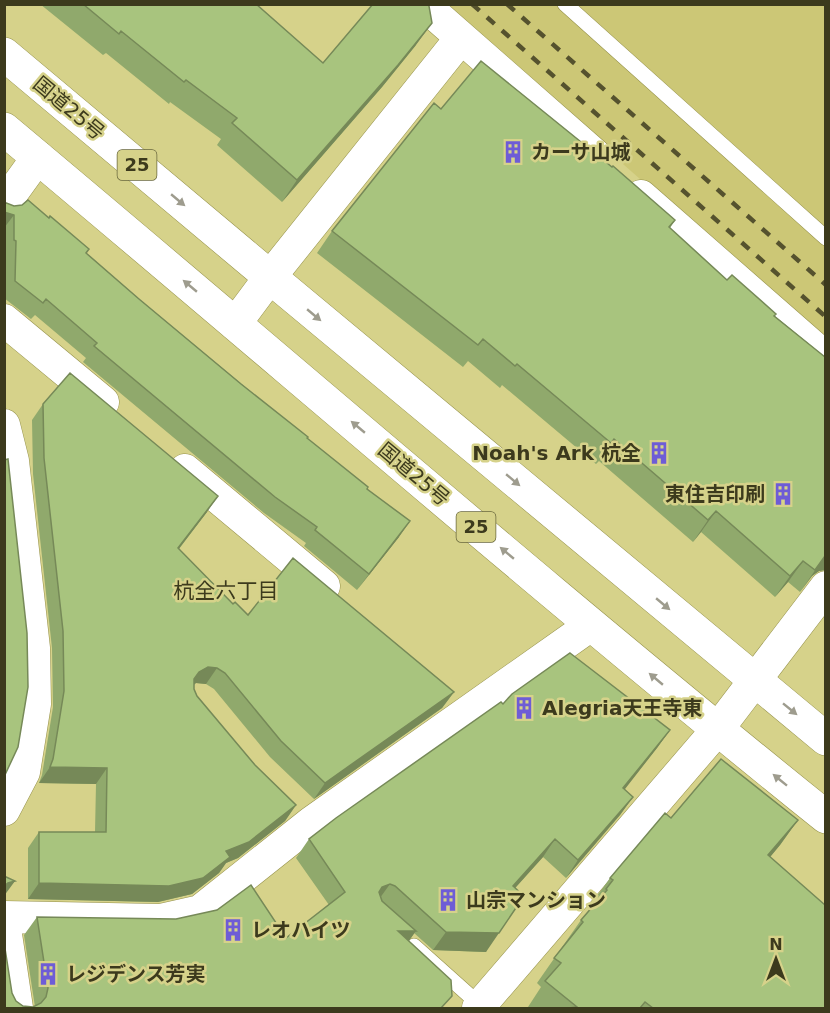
<svg xmlns="http://www.w3.org/2000/svg" width="830" height="1013" font-family="'DejaVu Sans','Noto Sans JP',sans-serif">
  <rect width="100%" height="100%" fill="#d6d28a"/>
  <path fill="#ccc776" d="M442,5H825V342L780,302Z"/>
  <g fill="none" stroke-linecap="round" stroke-linejoin="round">
    <g stroke="#96924b" stroke-width="16">
      <path id="service" d="M565,4L826,238
        M414,946L480,1005"/>
    </g>
    <g stroke="#96924b" stroke-width="33">
      <path id="minor" d="M423,4L595,155
        M641,196L826,358
        M4,204L38,157
        M4,320L103,402
        M235,324L270,277L461,38
        M4,425L13,461L34,648L35,704L24,772L4,810
        M185,470L324,586
        M4,917L160,920L200,911L312,822L591,625
        M4,921L17,1008
        M478,1008L717,730L826,587"/>
    </g>
    <g stroke="#96924b" stroke-width="34">
      <path id="trunk" d="M4,54L270,277L826,739
        M4,129C278,358 547,593 826,817"/>
    </g>
    <use href="#service" stroke="#fff" stroke-width="15"/>
    <use href="#minor" stroke="#fff" stroke-width="32"/>
    <use href="#trunk" stroke="#fff" stroke-width="33"/>
    <path stroke="#55522e" stroke-width="4.5" stroke-dasharray="10 10" stroke-linecap="butt" d="M472,4L826,317
      M507,4L826,285"/>
  </g>
  <path fill="#90a96c" d="M40,4H256L323,63L416,45L382,87L282,202L217,145L221,139L170,102L169,104L106,53L103,55Z
    M441,109L675,220L670,228L727,280L775,316L825,357V570L819,571L812,576L800,592L788,582L775,597L701,532L693,542L599,461L596,464L502,385L500,388L468,361L463,367L317,253L332,231Z
    M4,202L86,253L139,299L307,438L367,489L399,537L357,590L304,546L306,543L264,513L83,362L86,358L35,315L31,319L4,298Z
    M43,404L207,512L179,549L233,604L248,615L454,692L442,708L314,799L270,757L214,689L206,684L196,683L194,685V689L197,696L255,765L296,805L285,821L238,858L226,863L219,873L192,894L158,902L28,899V848L39,832H95L96,784L39,783L42,775L53,707L52,648L33,474L32,420Z
    M503,704L670,730L657,748L624,789L633,797L620,815L566,878L543,857L515,888L486,952L433,950L414,933L409,941L443,1008H4L12,993L16,1001L23,1006L33,1007H35L24,935L37,917L286,938L329,905L296,858L309,839Z
    M671,818L798,820L780,845L770,857L825,1008H530L528,1007L541,987L537,983L581,920L594,905L592,903L610,878Z"/>
  <path fill="#768958" d="M432,23L416,45L382,87L282,202L297,180Z
    M4,212L14,215L4,228Z
    M218,496L207,512L167,564L178,548Z
    M716,511L701,532L693,542L708,520Z
    M410,521L399,537L357,590L369,574Z
    M825,556V570L819,571L812,576L800,592Z
    M803,561L788,582L775,597L790,576Z
    M208,667L217,668L206,684L196,683L188,688L199,672Z
    M454,692L442,708L314,799L325,783Z
    M670,730L657,748L611,807L623,788Z
    M50,767L107,768L96,784L39,783Z
    M633,797L620,815L566,878L578,860Z
    M296,805L285,821L238,858L226,863L219,873L192,894L158,902L28,899L39,883L226,851Z
    M798,820L780,845L751,880L768,855Z
    M555,839L543,857L500,905L513,886Z
    M15,881L4,896V886L8,883Z
    M390,884L377,902L369,905L382,887Z
    M398,931H416L403,949Z
    M446,932L499,933L486,952L433,950Z"/>
  <path fill="#a8c47e" stroke="#768958" stroke-width="1.5" d="M83,4H256L323,63L373,4H427L429,6L432,23L398,65L297,180L232,123L237,118L186,80L184,82L121,31L119,34Z
    M481,61L612,167L613,166L675,220L669,227L727,280L732,275L776,314L774,316L825,357V556L815,570L803,561L790,576L716,511L708,520L614,439L611,443L517,364L515,366L483,339L478,345L332,231L434,103L441,109Z
    M28,200L49,218L50,216L89,249L86,253L139,299L241,384L308,437L307,438L368,487L367,489L410,521L369,574L315,530L317,527L275,497L94,346L97,343L46,299L43,303L15,281L16,241L14,240V215L4,212V202L14,206L22,205Z
    M70,373L218,496L178,548L233,604L235,602L248,615L293,558L454,692L325,783L281,741L225,673L217,668L208,667L199,672L194,679V689L197,696L255,765L296,805L249,842L226,851L230,857L203,878L169,886L39,883V832H106L107,768L50,767L53,759L64,691L63,631L44,458L43,404Z
    M8,459L27,633L28,687L18,747L4,777V460Z
    M570,653L670,730L623,788L633,797L578,860L555,839L513,886L524,896L499,933L446,932L395,886L390,884L382,887L379,892L382,901L416,931H398L451,980L452,996L441,1008H4V942L12,993L16,1001L23,1006L33,1007L41,1003L46,997L48,988L37,917L176,919L217,910L251,885L286,938L345,892L309,839L336,818L501,702L503,704L512,694Z
    M721,759L798,820L768,855L825,905V1008H653L645,1002L640,1008H569L577,1007L545,981L561,963L554,958L583,922L581,920L607,890L606,889L613,880L610,878L665,813L671,818Z
    M4,876L15,881L8,883L4,886Z"/>
  <defs><path id="oneway-solid" d="M-6-.8H1V-3.2L6.5 0L1 3.2V.8H-6Z" transform="scale(1.5)"/></defs>
  <g fill="#9e9c8e">
    <use href="#oneway-solid" transform="translate(178 200) rotate(40)"/>
    <use href="#oneway-solid" transform="translate(190 286) rotate(-140)"/>
    <use href="#oneway-solid" transform="translate(314 315) rotate(40)"/>
    <use href="#oneway-solid" transform="translate(358 427) rotate(-140)"/>
    <use href="#oneway-solid" transform="translate(513 480) rotate(40)"/>
    <use href="#oneway-solid" transform="translate(507 553) rotate(-140)"/>
    <use href="#oneway-solid" transform="translate(663 604) rotate(40)"/>
    <use href="#oneway-solid" transform="translate(656 679) rotate(-140)"/>
    <use href="#oneway-solid" transform="translate(790 709) rotate(39)"/>
    <use href="#oneway-solid" transform="translate(780 780) rotate(-141)"/>
  </g>
  <defs>
    <g id="building-bare" transform="scale(1.8)"><path d="M-4-6H4V6H1V3H-1V6H-4ZM-2.5-4.3h1.7v1.8h-1.7ZM.8-4.3h1.7v1.8H.8ZM-2.5-1h1.7V.8h-1.7ZM.8-1h1.7V.8H.8Z" fill="#6e5cd6" stroke="#d6d28a" stroke-width="2.5" paint-order="stroke"/></g>
  </defs>
  <g fill-rule="evenodd">
    <use href="#building-bare" x="513" y="152"/>
    <use href="#building-bare" x="659" y="453"/>
    <use href="#building-bare" x="783" y="494"/>
    <use href="#building-bare" x="524" y="708"/>
    <use href="#building-bare" x="448" y="900"/>
    <use href="#building-bare" x="233" y="930"/>
    <use href="#building-bare" x="48" y="974"/>
  </g>
  <g text-anchor="middle" stroke-width="5" stroke-linejoin="round" paint-order="stroke">
    <g fill="#d6d28a" stroke="#6a683e" stroke-width="1.5">
      <rect x="117.5" y="150" width="39" height="30" rx="4.5"/>
      <rect x="456.5" y="512" width="39" height="30" rx="4.5"/>
    </g>
    <g font-size="18" font-weight="bold" fill="#3c3a1d">
      <text x="137" y="171">25</text>
      <text x="476" y="533">25</text>
    </g>
    <g font-size="20" fill="#3c3a1d" stroke="#d6d28a">
      <text transform="translate(69 108) rotate(40)" y="7">国道25号</text>
      <text transform="translate(414 474) rotate(40)" y="7">国道25号</text>
    </g>
    <g font-size="20" font-weight="bold" fill="#3c3a1d" stroke="#d6d28a" text-anchor="start">
      <text x="531" y="159">カーサ山城</text>
      <text x="641" y="460" text-anchor="end">Noah's Ark 杭全</text>
      <text x="765" y="501" text-anchor="end">東住吉印刷</text>
      <text x="542" y="715">Alegria天王寺東</text>
      <text x="466" y="907">山宗マンション</text>
      <text x="251" y="937">レオハイツ</text>
      <text x="66" y="981">レジデンス芳実</text>
    </g>
    <g font-size="21" fill="#3c3a1d" stroke="#d6d28a">
      <text x="226" y="598">杭全六丁目</text>
    </g>
  </g>
  <rect width="830" height="1013" fill="none" stroke="#3c3a1d" stroke-width="12"/>
  <g transform="translate(776 959)" stroke="#d6d28a" stroke-width="4.5" paint-order="stroke">
  <path d="M0-4.5L10 22L0 15L-10 22Z" fill="#3c3a1d"/>
  <text y="-9" font-size="16" font-weight="bold" text-anchor="middle" fill="#3c3a1d">N</text>
  </g>
</svg>
